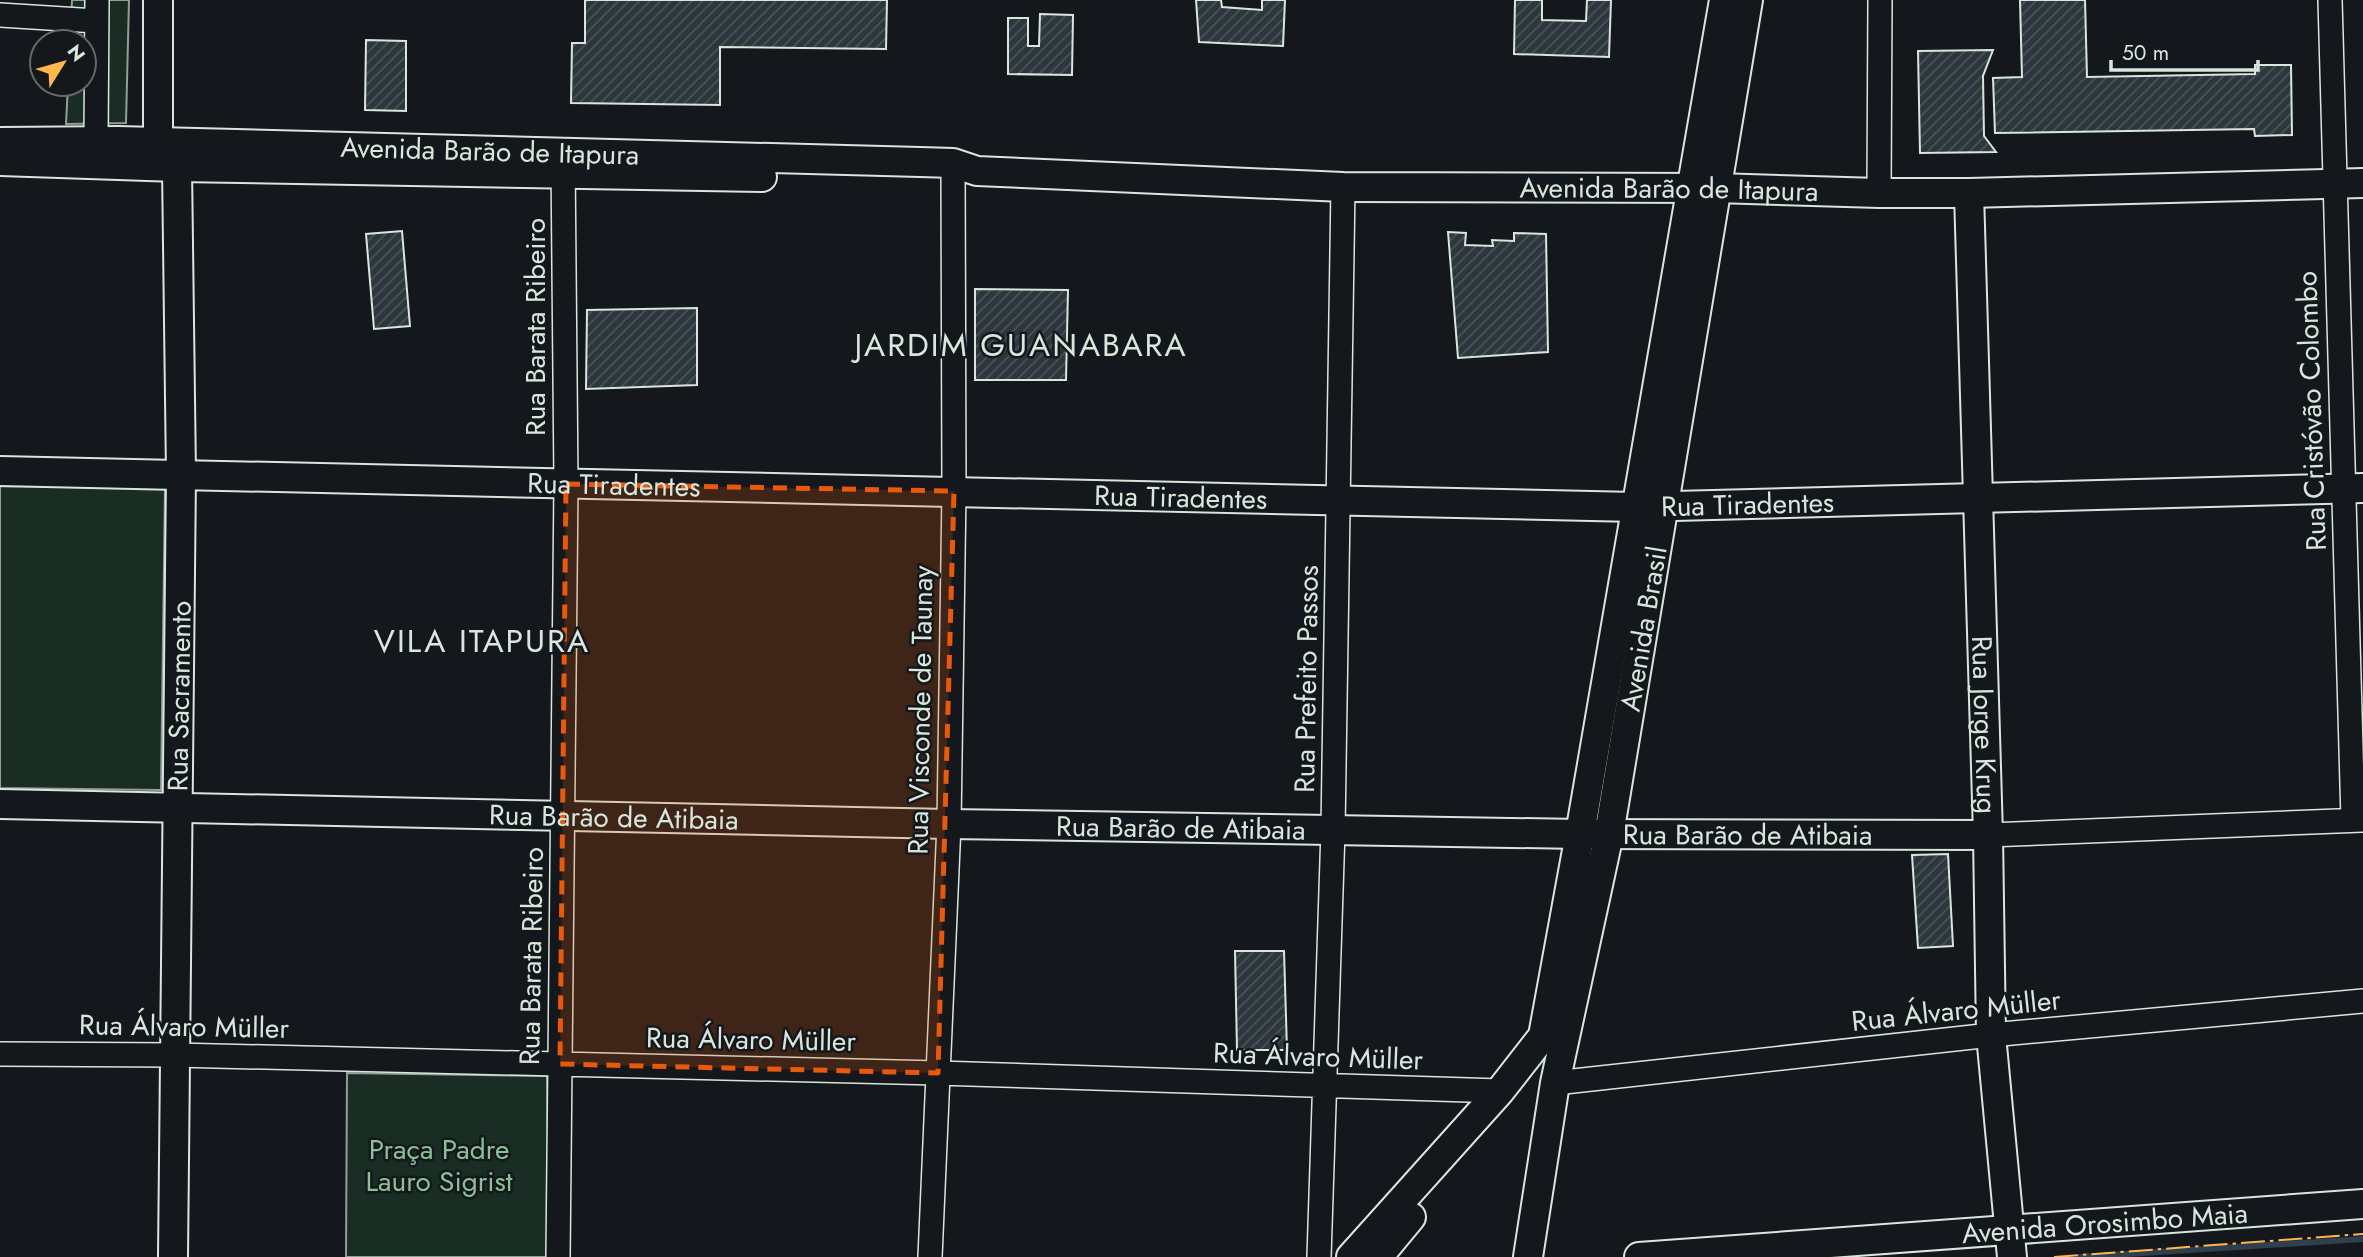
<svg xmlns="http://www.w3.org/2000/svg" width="2363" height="1257" font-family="Jost,sans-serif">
  <defs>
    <pattern id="building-hatch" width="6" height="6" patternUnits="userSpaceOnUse" patternTransform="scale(1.75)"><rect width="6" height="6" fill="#2c363c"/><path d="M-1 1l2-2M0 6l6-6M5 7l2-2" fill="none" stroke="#4a5358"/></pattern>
  </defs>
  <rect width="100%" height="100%" fill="#14181c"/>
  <path fill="#1a2d24" stroke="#939e99" stroke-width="2" d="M72,0H129L126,123L66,124L68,84H84V42H70Z
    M0,486L165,487L161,790L0,788Z
    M347,1073L547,1076L549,1257H346Z"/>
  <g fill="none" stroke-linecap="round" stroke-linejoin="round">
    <path stroke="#2f3f4d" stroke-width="6" d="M2080,1257L2363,1239"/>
  </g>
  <path fill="url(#building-hatch)" stroke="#d8e6dc" stroke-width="2" d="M585,0H887L886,49L720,47V105L571,103L572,43H585Z
    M1196,0H1221L1222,7L1262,10V0H1285L1283,46L1199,42Z
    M1515,0H1542V20L1586,21L1587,0H1611L1609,57L1514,54Z
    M2020,0H2085L2087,77L2255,74V65H2291L2292,135L2255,136L2254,129L1995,133L1993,78L2022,77Z
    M1040,14L1073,15L1072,75L1008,74V18H1028V46H1039Z
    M366,40L406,41V111L365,110Z
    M1993,50L1983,76L1984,136L1996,152L1920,153L1918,51Z
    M402,231L410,326L374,329L366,234Z
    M1448,232L1466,233L1465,245L1493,246L1492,240L1514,241V233L1546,234L1548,352L1458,358Z
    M975,289L1068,290L1066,380H975Z
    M697,308V385L586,389L587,310Z
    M1948,854L1953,946L1918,948L1912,855Z
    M1235,951H1284L1287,1050H1237Z"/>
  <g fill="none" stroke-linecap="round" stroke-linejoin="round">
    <g stroke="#d8e6dc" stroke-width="26">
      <path id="minor" d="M2330,0L2353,820
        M0,15L96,21
        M96,141L97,0
        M1879,193L1880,0
        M1988,835L2363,820
        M0,1054L175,1055L938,1073L1500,1091
        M1555,1083L1991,1035L2363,1001
        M558,1257L566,484L563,159
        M930,1257L949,824L954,491L953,163
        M1319,1257L1333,830L1343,187"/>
    </g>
    <g stroke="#d8e6dc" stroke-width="32">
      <g id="major">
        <path d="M158,0V142L165,148L177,167L181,475L173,1257"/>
        <path id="s1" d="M0,142L118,141L920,162L953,163L977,171L1343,187L1716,188L1879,193H1969L2363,183"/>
        <path d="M0,161L177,167L762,177"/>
        <path id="s2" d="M1969,193L1988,835L1991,1035L2012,1257"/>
        <path id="s3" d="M0,471L1636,507L2363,488"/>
        <path id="s4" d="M0,804L949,824L1580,834L1988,835"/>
        <path d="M1351,1257L1500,1091L1543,1036L1580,834L1724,0"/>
        <path d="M1378,1257L1411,1217"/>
        <path id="s5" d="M1528,1257L1555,1083L1609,834L1748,0"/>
        <path id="s6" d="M1639,1257L2363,1204"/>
      </g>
    </g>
    <use href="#minor" stroke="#14181c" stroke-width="23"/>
    <use href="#major" stroke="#14181c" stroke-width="28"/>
    <path stroke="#ffb74d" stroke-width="2" stroke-dasharray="24 5 3.5 5" stroke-linecap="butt" d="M2054,1257L2363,1234"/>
  </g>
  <path fill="#e8590c" fill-opacity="0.2" stroke="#e8590c" stroke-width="5" stroke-dasharray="14 9" stroke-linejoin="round" d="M566,484L954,491L938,1073L560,1064Z"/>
  <g text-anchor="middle" stroke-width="5" stroke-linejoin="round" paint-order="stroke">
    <g font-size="28" fill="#d8e6dc" stroke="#14181c">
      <text dy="10" stroke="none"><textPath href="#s1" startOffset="490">Avenida Barão de Itapura</textPath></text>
      <text dy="10" stroke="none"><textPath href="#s1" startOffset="1671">Avenida Barão de Itapura</textPath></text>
      <text transform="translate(535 327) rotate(-90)" y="10">Rua Barata Ribeiro</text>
      <text transform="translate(2311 411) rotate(-92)" y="10">Rua Cristóvão Colombo</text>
      <text dy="10" stroke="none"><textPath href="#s3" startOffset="614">Rua Tiradentes</textPath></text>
      <text dy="10" stroke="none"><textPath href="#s3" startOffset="1181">Rua Tiradentes</textPath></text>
      <text dy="10" stroke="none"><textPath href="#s3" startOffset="1748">Rua Tiradentes</textPath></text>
      <text dy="10" stroke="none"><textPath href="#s5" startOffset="639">Avenida Brasil</textPath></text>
      <text transform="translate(1306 679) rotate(-89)" y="10">Rua Prefeito Passos</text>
      <text transform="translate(179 696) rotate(-89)" y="10">Rua Sacramento</text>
      <text transform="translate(920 710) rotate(-89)" y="10">Rua Visconde de Taunay</text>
      <text dy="10" stroke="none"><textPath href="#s2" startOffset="532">Rua Jorge Krug</textPath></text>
      <text dy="10" stroke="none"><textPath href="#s4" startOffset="614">Rua Barão de Atibaia</textPath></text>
      <text dy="10" stroke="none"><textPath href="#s4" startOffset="1181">Rua Barão de Atibaia</textPath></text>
      <text dy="10" stroke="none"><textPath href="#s4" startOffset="1748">Rua Barão de Atibaia</textPath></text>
      <text transform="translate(531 956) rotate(-89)" y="10">Rua Barata Ribeiro</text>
      <text transform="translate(1956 1010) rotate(-6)" y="10">Rua Álvaro Müller</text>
      <text transform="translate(184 1026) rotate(1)" y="10">Rua Álvaro Müller</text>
      <text transform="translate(751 1039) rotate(1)" y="10">Rua Álvaro Müller</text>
      <text transform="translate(1318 1056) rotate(2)" y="10">Rua Álvaro Müller</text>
      <text dy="10" stroke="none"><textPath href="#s6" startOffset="467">Avenida Orosimbo Maia</textPath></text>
    </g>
    <g font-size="28" fill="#8ac095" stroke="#14181c">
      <text x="439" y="1159">Praça Padre<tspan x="439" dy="32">Lauro Sigrist</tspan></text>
    </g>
    <g font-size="32" letter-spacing="2" fill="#d8e6dc" stroke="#14181c">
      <text x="1021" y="356">JARDIM GUANABARA</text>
      <text x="482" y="652">VILA ITAPURA</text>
    </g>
  </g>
  <g transform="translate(63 63) rotate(53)"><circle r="33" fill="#14181c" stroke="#626a69" stroke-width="2"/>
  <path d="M0-5L12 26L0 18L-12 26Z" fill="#ffb74d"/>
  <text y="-10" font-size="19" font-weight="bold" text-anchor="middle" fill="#d8e6dc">N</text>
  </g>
  <path d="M2111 60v10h147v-10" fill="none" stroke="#d8e6dc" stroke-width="3.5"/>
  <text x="2122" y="60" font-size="21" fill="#d8e6dc" stroke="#14181c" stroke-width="5" paint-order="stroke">50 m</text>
</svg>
